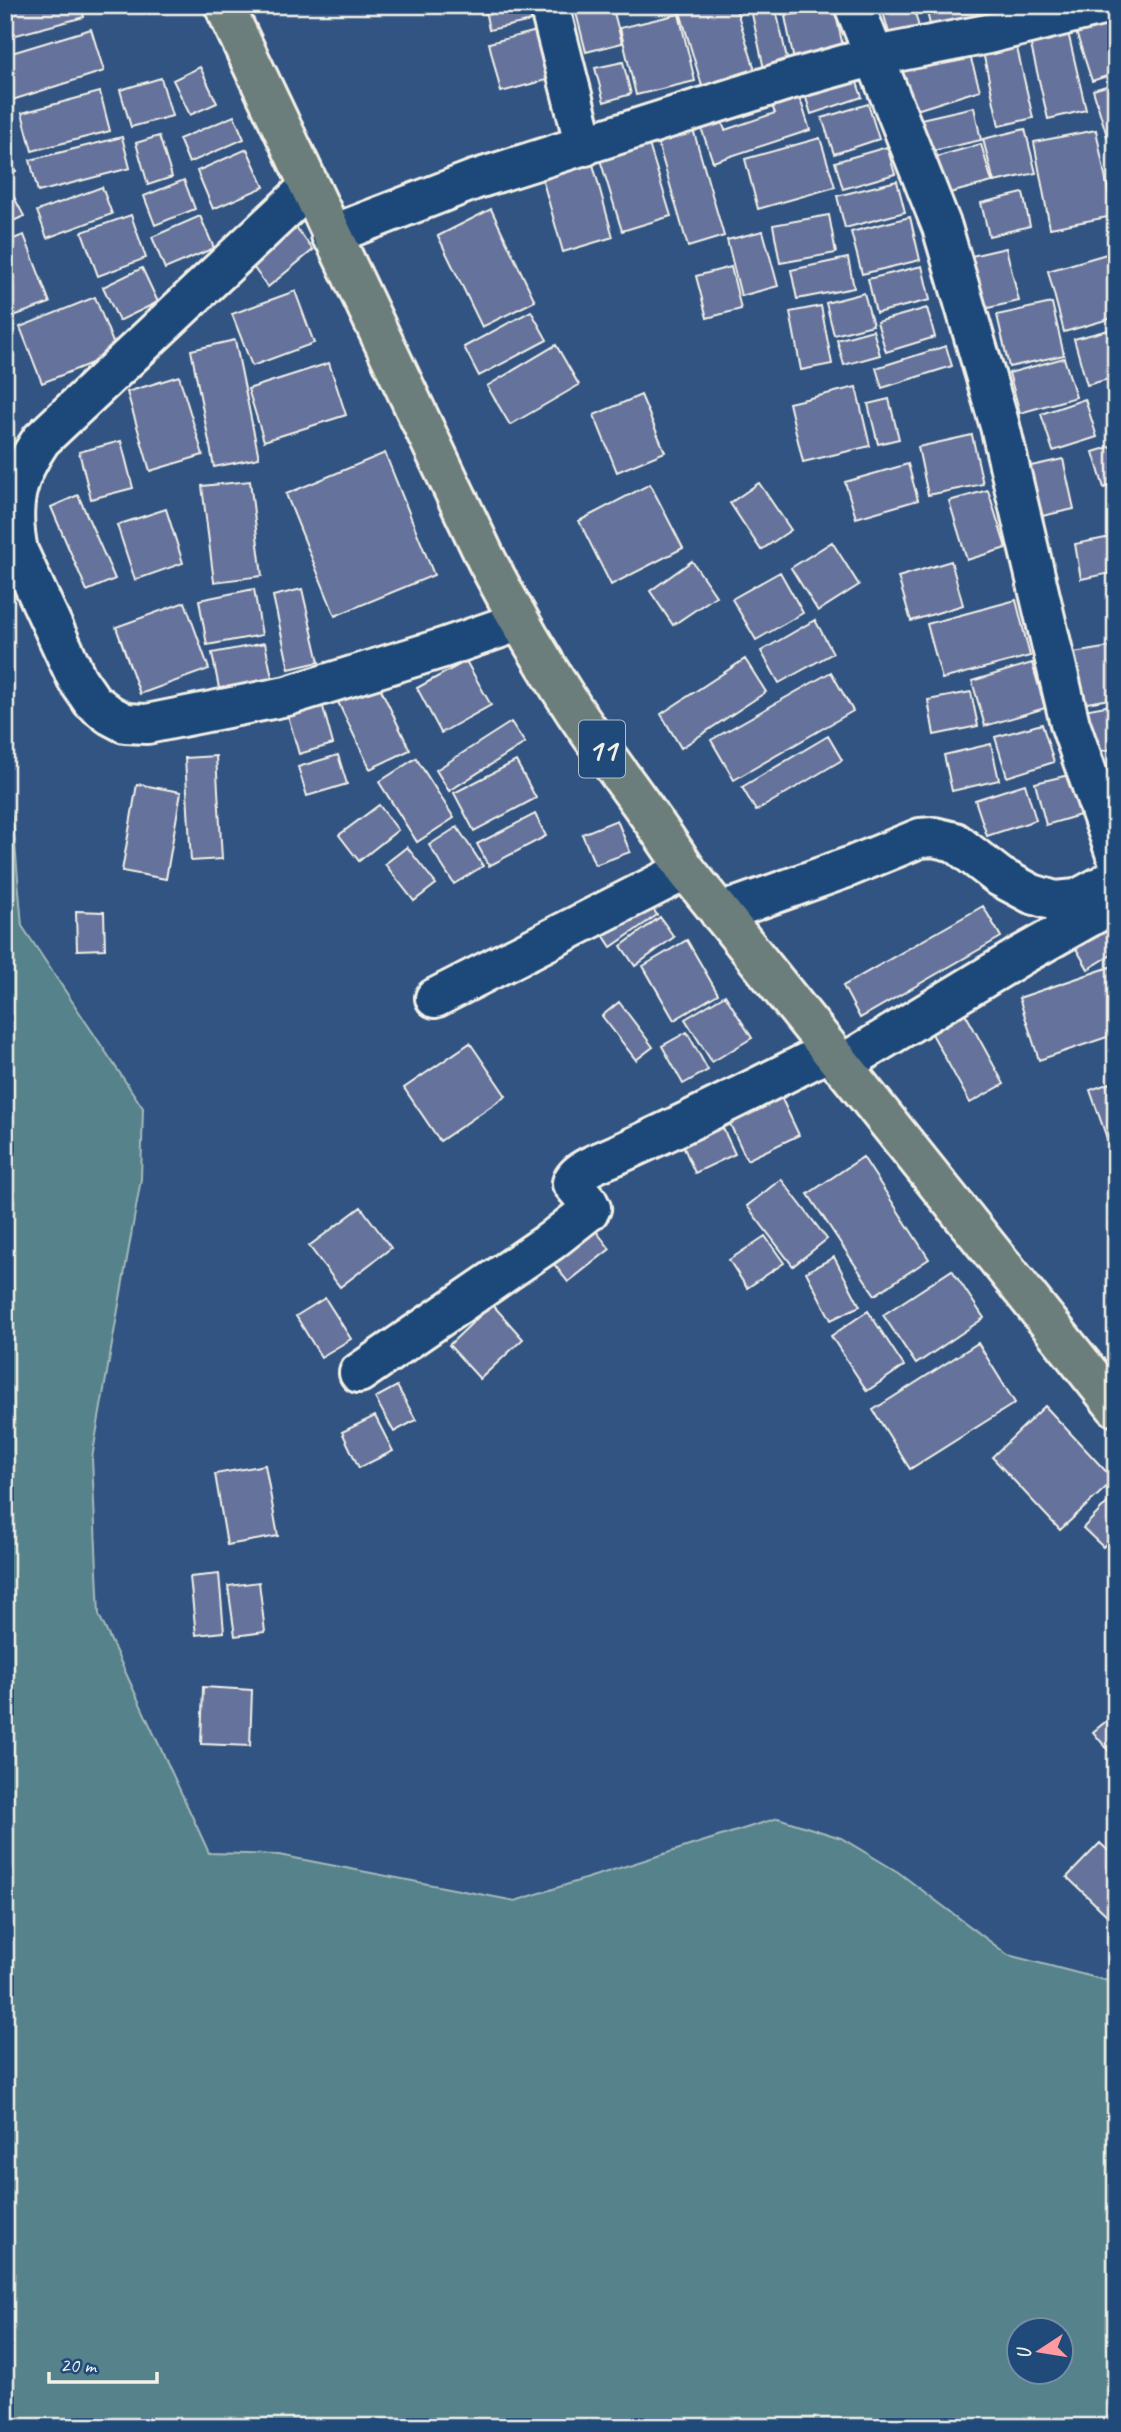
<svg xmlns="http://www.w3.org/2000/svg" width="1121" height="2432" font-family="Caveat,sans-serif">
  <rect width="100%" height="100%" fill="#315482"/>
  <filter id="ink" filterUnits="userSpaceOnUse"><feTurbulence type="fractalNoise" baseFrequency=".0143" numOctaves="2"/><feDisplacementMap in="SourceGraphic" scale="14" xChannelSelector="R" yChannelSelector="G"/><feConvolveMatrix kernelMatrix="1 2 1 2 8 2 1 2 1" color-interpolation-filters="sRGB"/></filter>
  <g filter="url(#ink)">
    <path fill="#56828b" stroke="#a5baba" stroke-width="2" fill-rule="evenodd" d="M5,790L13,820L22,926L143,1108L141,1179L92,1458L99,1615L209,1853L279,1855L515,1901L778,1818L841,1838L898,1872L1008,1955L1116,1983V2427H5ZM1020,2330H1062V2372H1020Z"/>
    <path fill="#65729b" stroke="#f4f1e8" stroke-width="2" d="M11,5H81L84,17L5,38V7Z
      M484,5H532L536,20L489,30Z
      M574,5H612L622,43L586,52Z
      M678,5H735L755,70L702,86Z
      M750,5H775L788,63L764,69Z
      M780,5H818L782,14Z
      M913,5L921,35L892,43L883,12Z
      M925,5H977L979,17L931,28Z
      M834,6L846,60L796,71L785,16Z
      M1104,9L1116,44V73L1092,81L1072,20Z
      M679,14L695,81L636,95L620,28Z
      M1067,28L1086,110L1048,119L1029,37Z
      M91,29L104,71L9,101L5,90V55Z
      M537,31L550,79L501,92L489,43Z
      M1014,35L1033,118L999,126L981,43Z
      M968,49L980,90L910,112L897,73Z
      M623,62L631,94L604,102L595,68Z
      M200,67L217,103L190,115L173,80Z
      M852,68L862,97L811,114L802,85Z
      M161,78L172,116L131,127L120,90Z
      M1116,83V133L1107,136L1093,90Z
      M793,87L802,105L810,130L713,162L697,116L717,110L725,130L775,113L768,97Z
      M100,92L110,131L32,151L22,113Z
      M868,104L879,139L834,154L822,118Z
      M974,107L981,140L919,154L912,121Z
      M234,116L244,139L189,163L179,139Z
      M693,129L724,236L688,247L657,140Z
      M1025,129L1036,173L994,182L983,139Z
      M1096,130L1113,216L1050,228L1034,142Z
      M159,136L172,177L148,185L136,143Z
      M122,137L130,168L38,192L30,160Z
      M647,138L671,216L622,231L598,153Z
      M820,138L835,187L758,209L745,159Z
      M981,144L992,182L942,195L932,158Z
      M5,147L16,171L5,176Z
      M887,147L895,174L843,189L835,162Z
      M247,149L264,187L213,209L197,171Z
      M591,157L613,237L563,252L540,171Z
      M184,180L195,209L155,225L144,196Z
      M897,181L905,212L845,228L837,196Z
      M8,186L24,216L5,225V187Z
      M102,187L112,214L47,238L37,211Z
      M1023,193L1030,226L989,236L981,203Z
      M491,209L535,301L482,327L438,236Z
      M131,215L146,258L98,276L82,232Z
      M829,215L836,253L780,263L773,225Z
      M200,216L214,248L165,269L152,237Z
      M910,217L920,260L862,274L851,232Z
      M296,227L313,250L268,287L251,264Z
      M763,231L778,286L741,296L727,240Z
      M24,235L50,303L5,319V242Z
      M1006,248L1019,301L979,310L967,257Z
      M1110,253L1116,274V317L1064,332L1048,271Z
      M848,258L854,288L797,299L791,270Z
      M922,266L930,300L876,313L868,279Z
      M731,267L741,309L707,318L696,276Z
      M142,268L158,302L119,321L103,287Z
      M295,291L314,343L252,366L232,314Z
      M864,293L873,325L834,335L826,303Z
      M95,297L117,353L42,383L20,327Z
      M1052,303L1064,355L1009,367L997,315Z
      M821,306L832,364L801,370L790,312Z
      M927,308L935,337L886,352L877,322Z
      M531,311L547,340L479,376L464,347Z
      M1116,328V377L1087,385L1074,339Z
      M873,330L880,355L844,365L837,340Z
      M235,340L259,458L214,467L191,350Z
      M556,345L579,385L510,425L487,386Z
      M946,346L952,366L882,388L876,368Z
      M1064,358L1076,397L1020,413L1009,373Z
      M329,363L346,415L264,441L248,389Z
      M179,376L203,455L150,471L127,392Z
      M856,387L870,446L803,462L789,403Z
      M641,395L665,452L617,472L594,415Z
      M889,399L899,439L878,444L868,404Z
      M1085,399L1097,437L1053,451L1041,414Z
      M972,435L983,484L928,495L918,447Z
      M121,441L133,488L91,499L79,452Z
      M1116,445V484L1104,488L1093,452Z
      M385,453L434,575L335,616L286,494Z
      M1063,459L1074,509L1033,518L1022,468Z
      M908,464L918,500L856,518L845,482Z
      M250,481L262,576L214,582L202,486Z
      M759,483L791,530L761,550L730,503Z
      M650,484L683,548L611,585L579,521Z
      M988,490L1006,548L967,560L949,501Z
      M78,495L115,579L87,591L51,507Z
      M166,509L183,563L135,580L117,525Z
      M1116,536V572L1081,579L1075,544Z
      M832,542L859,585L818,611L791,568Z
      M692,561L716,596L673,625L650,591Z
      M951,561L963,605L911,621L898,577Z
      M780,572L803,613L756,640L732,599Z
      M254,589L262,635L207,645L199,600Z
      M302,589L319,662L289,669L273,596Z
      M1016,600L1030,656L942,679L927,624Z
      M185,602L209,669L140,694L116,627Z
      M815,620L833,653L779,683L761,651Z
      M265,643L273,683L220,693L212,653Z
      M1116,646V698L1075,705L1067,654Z
      M745,659L766,692L681,748L661,714Z
      M466,661L491,705L441,733L417,688Z
      M1032,663L1045,708L985,726L972,681Z
      M831,672L853,711L734,780L711,740Z
      M377,681L410,750L370,769L337,700Z
      M971,692L978,726L934,735L928,700Z
      M320,696L333,744L299,754L285,705Z
      M1116,704V748L1093,753L1084,710Z
      M511,722L525,743L449,791L436,770Z
      M1042,724L1054,762L1007,777L995,737Z
      M828,736L842,760L756,811L742,787Z
      M991,744L999,780L952,791L944,755Z
      M338,755L347,784L307,796L298,767Z
      M216,756L222,859L191,861L185,758Z
      M416,758L454,818L417,842L379,782Z
      M516,761L536,798L474,831L454,793Z
      M1069,775L1080,815L1046,825L1035,783Z
      M137,784L181,792L166,879L122,871Z
      M1025,784L1036,820L987,836L975,800Z
      M379,805L398,830L359,861L339,835Z
      M535,814L546,836L489,866L477,844Z
      M617,820L630,852L595,865L582,834Z
      M457,827L483,866L454,884L429,845Z
      M407,847L436,884L414,901L385,864Z
      M645,896L657,915L611,947L598,927Z
      M983,906L1001,937L860,1018L843,986Z
      M76,911L104,912L105,949L77,950Z
      M660,917L674,937L635,966L621,946Z
      M1116,924V952L1088,969L1071,940Z
      M687,940L718,994L674,1020L643,966Z
      M1116,965V1034L1039,1060L1019,998Z
      M725,995L752,1038L712,1062L685,1019Z
      M619,1002L653,1047L636,1060L602,1016Z
      M965,1013L1004,1084L970,1103L931,1032Z
      M687,1032L708,1070L683,1084L662,1046Z
      M470,1043L506,1096L440,1141L404,1088Z
      M1116,1081V1164L1090,1090Z
      M781,1097L799,1135L747,1160L729,1122Z
      M720,1122L735,1154L695,1173L681,1141Z
      M863,1157L929,1259L875,1295L808,1194Z
      M781,1179L827,1239L793,1266L747,1206Z
      M361,1207L391,1248L340,1287L309,1246Z
      M589,1222L610,1249L568,1282L547,1255Z
      M765,1236L784,1263L747,1288L729,1260Z
      M834,1257L860,1306L831,1320L806,1272Z
      M952,1270L984,1318L916,1364L883,1315Z
      M325,1298L351,1339L321,1357L296,1316Z
      M492,1304L523,1339L480,1379L449,1345Z
      M868,1311L904,1366L867,1391L831,1336Z
      M978,1343L1015,1403L910,1469L873,1410Z
      M397,1386L416,1420L394,1432L375,1398Z
      M1045,1406L1114,1480L1060,1530L992,1457Z
      M375,1416L393,1451L359,1468L342,1432Z
      M265,1465L278,1536L227,1545L215,1474Z
      M1111,1499L1116,1503V1533L1103,1547L1083,1528Z
      M219,1574L224,1632L196,1635L190,1577Z
      M259,1582L265,1632L235,1636L228,1586Z
      M203,1687L252,1690L250,1746L201,1744Z
      M1116,1713V1760L1093,1732Z
      M1100,1843L1116,1858V1918L1113,1921L1067,1877Z"/>
    <g fill="none" stroke-linecap="round" stroke-linejoin="round">
      <g stroke="#f4f1e8" stroke-width="44">
        <path id="minor" d="M549,5L585,146
          M854,5L942,227L1000,426L1070,724L1116,855
          M309,187L41,440C15,478 9,506 18,551L77,679L92,701L110,715L125,723L147,724L287,696L443,648L518,622
          M331,235L474,180L789,80L875,56L988,34L1106,5
          M720,913L849,867L920,838L934,837L955,842L1000,877L1032,894L1055,901L1077,899L1116,878
          M435,998L686,870
          M841,1065L1022,955L1116,902
          M359,1373L551,1241L589,1211L591,1208L588,1202L572,1183C576,1169 603,1161 616,1155C688,1123 759,1086 830,1051"/>
      </g>
      <g stroke="#f4f1e8" stroke-width="44">
        <path id="highway" d="M224,5L487,561C514,613 544,664 576,713C612,766 652,816 686,870L1116,1407"/>
      </g>
      <use href="#minor" stroke="#1f4a7a" stroke-width="38"/>
      <use href="#highway" stroke="#6c7e7c" stroke-width="38"/>
    </g>
  </g>
  <g text-anchor="middle" stroke-width="5" stroke-linejoin="round" paint-order="stroke">
    <rect fill="#1f4a7a" stroke="#b4bfc7" stroke-width="2" x="579" y="720.5" width="46" height="57" rx="5"/>
    <g font-size="32" font-weight="bold" fill="#f4f1e8">
      <text x="602" y="760">11</text>
    </g>
  </g>
  <rect width="1121" height="2432" fill="none" stroke="#1f4a7a" stroke-width="28"/>
  <rect x="14" y="14" width="1093" height="2404" fill="none" stroke="#f4f1e8" stroke-width="2.5" filter="url(#ink)"/>
  <g transform="translate(1040 2351) rotate(258)"><circle r="33" fill="#1f4a7a" stroke="#748da6" stroke-width="2"/>
  <path d="M0-5L12 26L0 18L-12 26Z" fill="#ff9aa2"/>
  <text y="-10" font-size="19" font-weight="bold" text-anchor="middle" fill="#f4f1e8">U</text>
  </g>
  <path d="M49 2372v10h108v-10" fill="none" stroke="#f4f1e8" stroke-width="3.5"/>
  <text x="60" y="2372" font-size="21" fill="#f4f1e8" stroke="#1f4a7a" stroke-width="5" paint-order="stroke">20 m</text>
</svg>
